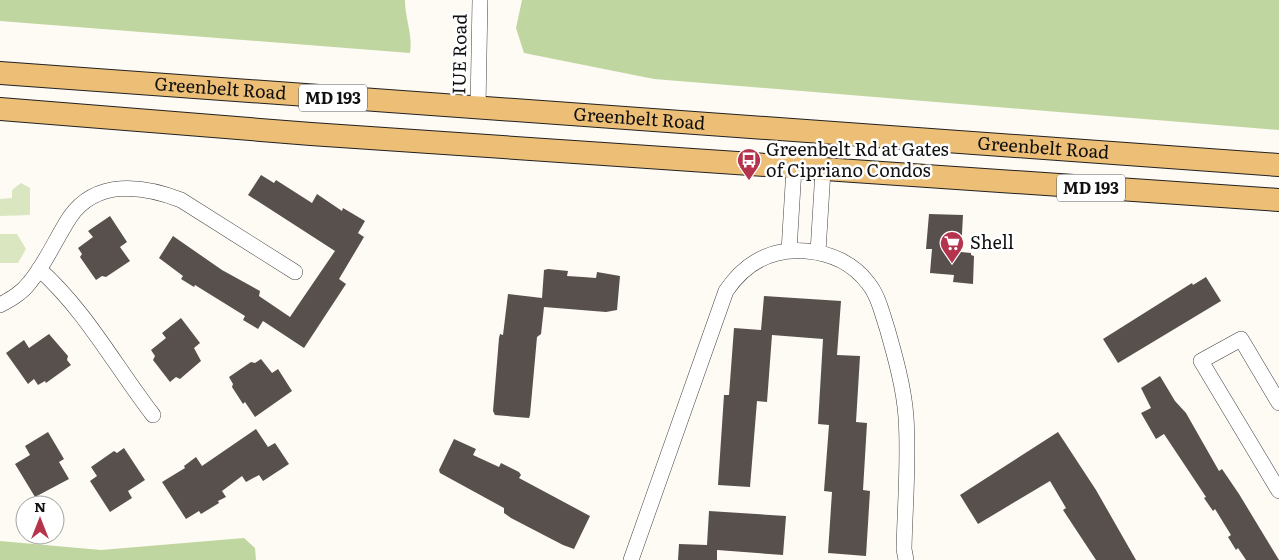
<svg xmlns="http://www.w3.org/2000/svg" width="1279" height="560" font-family="Literata,serif">
  <rect width="100%" height="100%" fill="#fefbf4"/>
  <path fill="#dae6c0" d="M21,183L30,188V215L0,216V199L12,198V190Z
    M0,234H17L26,249L18,263H0Z"/>
  <path fill="#c0d6a0" d="M0,0H405C405,19 413,35 410,53L0,21Z
    M522,0H1279V130L654,79L524,53L516,28Z
    M244,538L255,548L256,560H0V541L101,550Z"/>
  <path fill="#58504d" d="M261,175L274,183L276,180L312,203L317,194L342,211L343,208L365,221L358,233L364,237L339,279L346,284L304,348L263,321L258,329L243,320L245,316L195,285L194,287L181,279L183,276L159,258L173,236L222,270L260,291L259,296L290,317L335,251L248,195Z
    M929,214L963,215L961,252L971,253V255L974,256L973,284L953,282L954,275L930,273L932,249H926Z
    M110,216L127,242L120,247L130,261L106,277L102,276L96,280L80,257L82,254L78,248L93,237L88,231Z
    M548,269L568,271L567,276L583,277L596,278L597,272L620,276L617,310L606,312L544,307L541,334L537,337L530,415L529,418L495,415L493,411L499,338L500,334L503,335L508,294L542,298L544,270Z
    M1206,277L1221,301L1118,363L1103,339L1192,283L1193,285Z
    M764,296L841,301L837,355L860,356L856,422L867,423L863,490L870,491L866,556L828,553L832,492L824,491L829,425L818,424L823,339L772,335L767,402L757,401L750,487L718,485L724,395H729L734,328L761,330Z
    M181,318L200,343L194,348L201,361L180,379L176,377L170,382L153,360L155,356L151,350L166,338L162,333Z
    M49,334L68,356L67,360L71,365L46,383L45,381L38,385L34,379L28,384L6,353L24,340L29,348Z
    M261,359L272,373L278,369L292,391L255,417L245,402L243,404L232,387L233,384L229,377L251,362L255,363Z
    M1160,376L1175,401L1186,413L1219,471L1222,469L1239,494L1279,560H1246L1238,548L1236,550L1228,537L1231,535L1215,509L1213,511L1204,498L1206,497L1164,434L1156,439L1141,413L1151,408L1141,388Z
    M256,429L268,447L275,443L289,464L263,481L259,475L246,482L242,476L222,491L226,497L218,501L219,503L201,514L199,511L186,519L162,482L185,468L184,466L196,457L202,466Z
    M48,432L64,459L59,462L69,479L35,497L15,464L30,455L25,446Z
    M1058,432L1096,490L1136,560H1096L1063,510L1066,508L1050,481L978,524L960,495Z
    M454,439L476,449L473,455L499,467L501,463L519,472L521,475L519,478L590,516L574,549L563,545L511,518L504,513V508L440,473L439,470Z
    M124,448L145,480L128,491L132,498L110,512L90,481L97,476L91,467L114,451L117,453Z
    M709,511L786,516L783,555L717,550V560H678L679,544L707,545Z"/>
  <g fill="none" stroke-linecap="round" stroke-linejoin="round">
    <g stroke="#434343" stroke-width="16">
      <path id="street" d="M478,108L480,0
        M789,251L794,168
        M818,252L823,170
        M39,269C86,311 115,366 153,415
        M0,305C11,299 22,293 30,282C46,263 56,238 70,217C96,179 143,185 181,200L295,272
        M1279,403L1241,339L1201,361L1279,491
        M631,560L726,291C745,263 771,248 806,251C830,253 853,263 868,283C878,295 882,313 887,328C895,356 904,388 906,417C909,460 905,505 904,549L906,560"/>
    </g>
    <g stroke="#212121" stroke-width="24">
      <g id="primary">
        <path id="s1" d="M0,73L1279,165"/>
        <path d="M0,109L311,134L1279,200"/>
      </g>
    </g>
    <use href="#street" stroke="#fff" stroke-width="15"/>
    <use href="#primary" stroke="#ecbe76" stroke-width="22"/>
  </g>
  <defs>
    <g id="bus-pin" transform="scale(1.25)"><path d="M0 17L-7.5 6A9.5 9.5 0 1 1 7.5 6Z" fill="#b5344d" stroke="#fff"/><path d="M-5-6H5V4H4V6H2V4H-2V6H-4V4H-5ZM-3.5-4V0h7V-4ZM-3.5 1.2v1.5H-2V1.2ZM2 1.2v1.5H3.5V1.2Z" fill="#fff"/></g>
    <g id="supermarket-pin" transform="scale(1.25)"><path d="M0 17L-7.5 6A9.5 9.5 0 1 1 7.5 6Z" fill="#b5344d" stroke="#fff"/><path d="M-6-5.5h2.5l.6 2H6L4.5 2H-2.5L-4.4-4H-6ZM-1.5 3.2a1.3 1.3 0 1 0 .1 0ZM3 3.2a1.3 1.3 0 1 0 .1 0Z" fill="#fff"/></g>
  </defs>
  <g fill-rule="evenodd">
    <use href="#bus-pin" x="749" y="160"/>
    <use href="#supermarket-pin" x="952" y="243"/>
  </g>
  <g text-anchor="middle" stroke-width="5" stroke-linejoin="round" paint-order="stroke">
    <g fill="#fff" stroke="#585858" stroke-width="1">
      <rect x="299" y="84.5" width="68" height="27" rx="4"/>
      <rect x="1057" y="174.5" width="68" height="27" rx="4"/>
    </g>
    <g font-size="16" font-weight="bold" fill="#101010">
      <text x="333" y="104">MD 193</text>
      <text x="1091" y="194">MD 193</text>
    </g>
    <g font-size="18" fill="#101010" stroke="#fff">
      <text transform="translate(460 54) rotate(-89)" y="6">IUE Road</text>
      <text dy="6" stroke="none"><textPath href="#s1" startOffset="221">Greenbelt Road</textPath></text>
      <text dy="6" stroke="none"><textPath href="#s1" startOffset="641">Greenbelt Road</textPath></text>
      <text dy="6" stroke="none"><textPath href="#s1" startOffset="1046">Greenbelt Road</textPath></text>
    </g>
    <g font-size="18" fill="#101010" stroke="#fff" text-anchor="start">
      <text x="766" y="156">Greenbelt Rd at Gates<tspan x="766" dy="21">of Cipriano Condos</tspan></text>
      <text x="970" y="249">Shell</text>
    </g>
  </g>
  <g transform="translate(40 520)"><circle r="24" fill="#ffffff" stroke="#9f9f9f"/>
  <path d="M0-4L9 19L0 12L-9 19Z" fill="#b5344d"/>
  <text y="-8" font-size="14" font-weight="bold" text-anchor="middle" fill="#101010">N</text>
  </g>
</svg>
